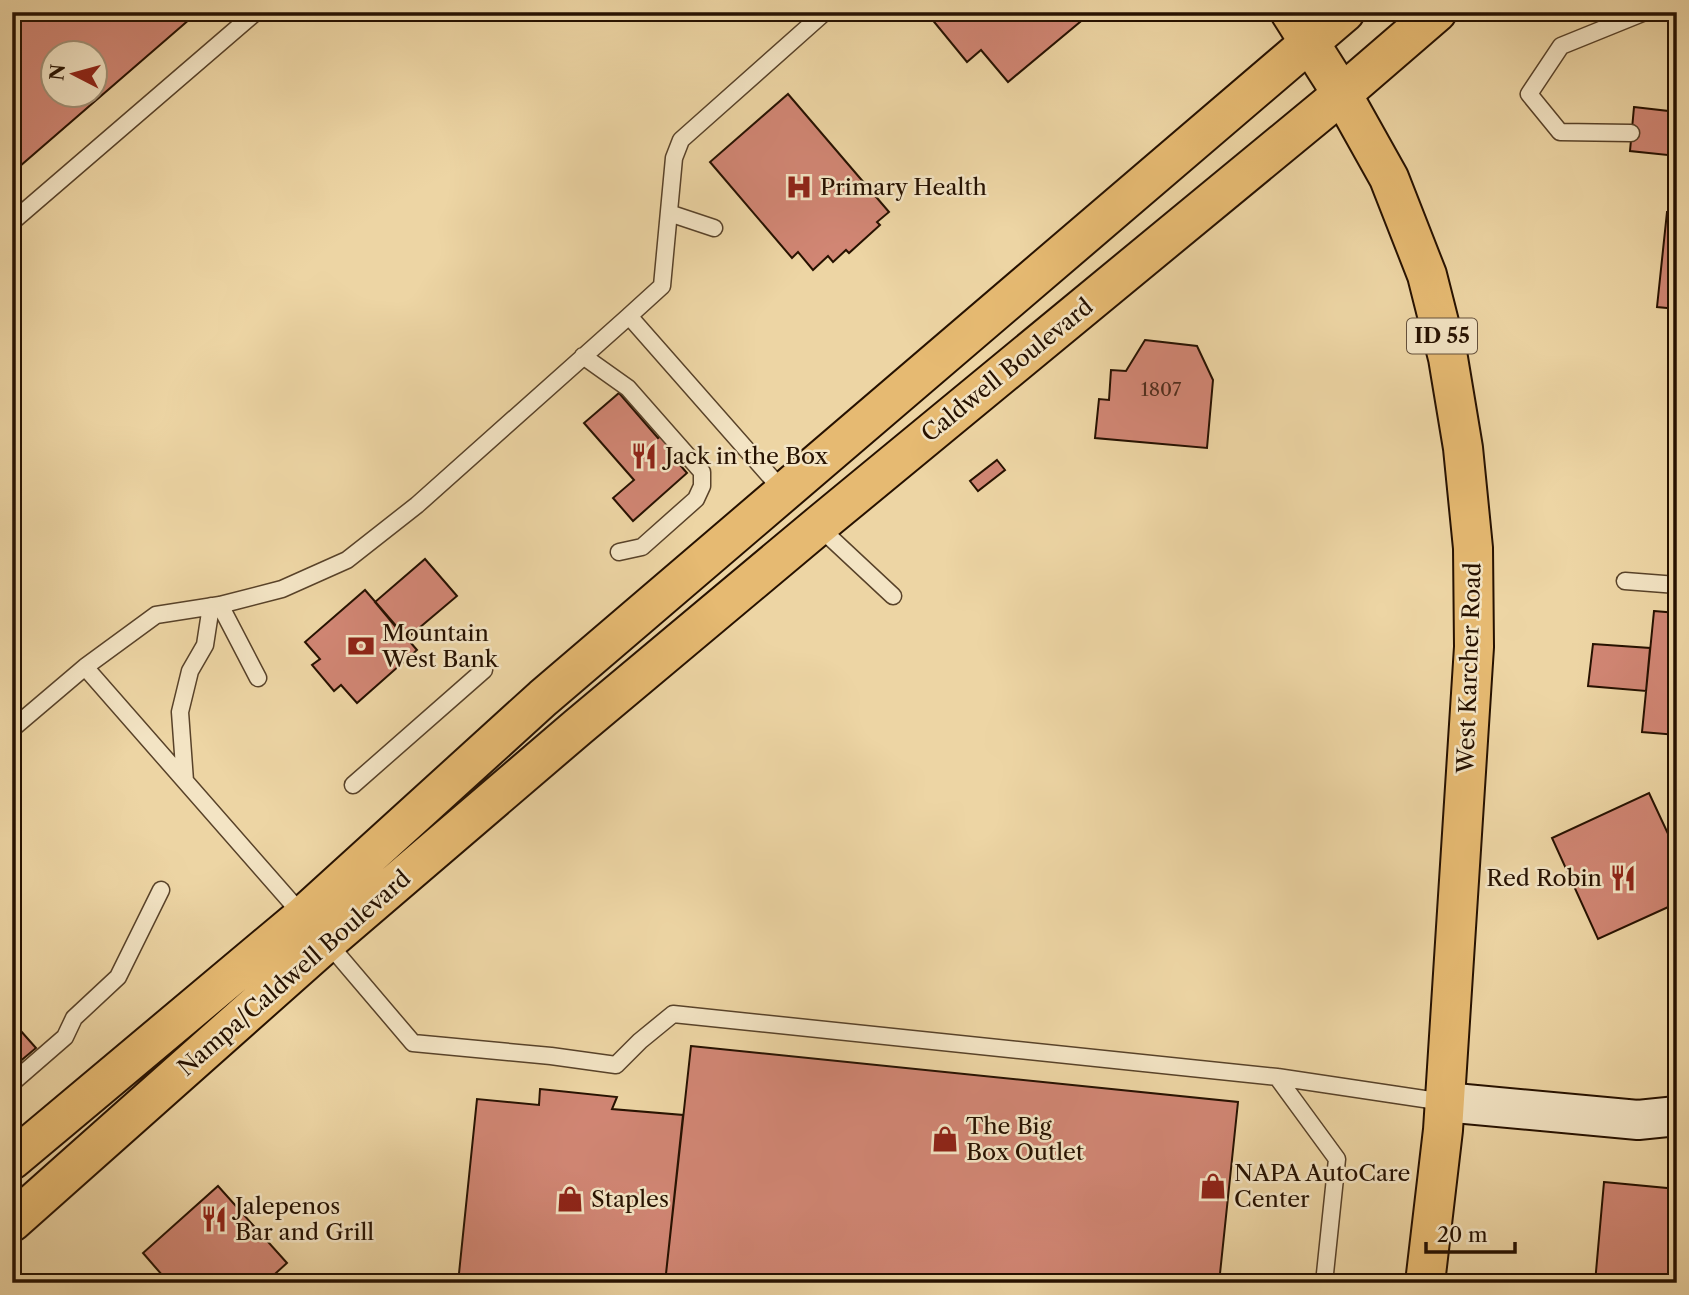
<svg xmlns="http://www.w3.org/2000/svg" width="1689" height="1295" font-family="'Libre Caslon Text',serif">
  <rect width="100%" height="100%" fill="#edd5a4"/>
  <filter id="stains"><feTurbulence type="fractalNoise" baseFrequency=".00286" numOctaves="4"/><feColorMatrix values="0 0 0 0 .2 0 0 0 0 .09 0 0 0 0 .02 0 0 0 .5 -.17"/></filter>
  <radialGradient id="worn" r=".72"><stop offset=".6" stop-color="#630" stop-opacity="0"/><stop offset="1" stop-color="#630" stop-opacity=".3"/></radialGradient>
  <path fill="#d18674" stroke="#261100" stroke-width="2" fill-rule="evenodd" d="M12,12H198L12,173ZM52,52H94V94H52Z
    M926,12H1092L1008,82L981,50L967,62Z
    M788,94L889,212L877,222L880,225L849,253L846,250L833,262L828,256L813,270L798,252L792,258L710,162Z
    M1634,107L1677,112V156L1630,151Z
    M1667,212L1677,213V309L1657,307Z
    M1145,340L1197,346L1213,380L1207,448L1095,438L1099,399L1109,400L1111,370L1126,371Z
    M619,393L658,438L663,434L671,443L668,446L676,455L673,457L687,473L633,521L613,498L634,480L584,423Z
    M997,460L1005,470L978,491L970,481Z
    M425,559L457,596L406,639L375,602Z
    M365,590L417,650L357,703L341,685L334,691L312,665L320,659L305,642Z
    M1654,611L1677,613V735L1642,732Z
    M1593,644L1650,648L1646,691L1588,686Z
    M1649,793L1677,853V903L1598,939L1552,838Z
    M12,1021L36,1048L12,1068Z
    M691,1046L1238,1102L1219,1283H665Z
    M540,1089L617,1097L612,1109L683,1115L665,1283H458L477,1099L539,1105Z
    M1604,1182L1677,1189V1283H1595Z
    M218,1186L287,1263L265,1283H169L143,1253Z"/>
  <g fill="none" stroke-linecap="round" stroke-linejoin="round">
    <g stroke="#584229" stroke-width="19">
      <path id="lane" d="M1631,133L1560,132L1529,94L1561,46L1645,12
        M669,213L714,228
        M12,222L256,12
        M629,316L662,286L674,158L681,140L825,12
        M583,356L628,388L702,472V486L696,499L642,547L619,552
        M818,526L893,596
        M1625,581L1677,585
        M220,605L258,678
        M85,667L305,918
        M12,729L85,667L156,615L220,605L282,589L347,560L417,505L629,316L784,492
        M185,781L180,712L190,671L205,645L211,606
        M353,785L484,670
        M327,942L413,1043L551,1056L616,1065L640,1041L673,1014L1277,1077L1444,1102
        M1277,1077L1337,1159L1324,1283
        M12,1083L65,1037L74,1018L118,977L161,890"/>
    </g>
    <g stroke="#261100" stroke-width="42">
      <path id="secondary" d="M1444,1102L1638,1120L1677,1116"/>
    </g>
    <g stroke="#261100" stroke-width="42">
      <path id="primary" d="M12,1160L303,916L543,698L1345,12
        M12,1222L327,942L578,727L818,526L1342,94L1437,12"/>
    </g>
    <g stroke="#261100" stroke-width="42">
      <path id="highway" d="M1290,12L1342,94L1389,178L1427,275L1448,358L1463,448L1473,548L1474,647L1443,1130L1425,1283"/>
    </g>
    <use href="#lane" stroke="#f3e4c4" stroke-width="16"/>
    <use href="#secondary" stroke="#f3e4c4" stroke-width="38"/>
    <use href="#primary" stroke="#e6ba72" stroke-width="38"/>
    <use href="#highway" stroke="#e6ba72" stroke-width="38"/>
  </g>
  <defs>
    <g id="hospital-bare" transform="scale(2.1)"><path d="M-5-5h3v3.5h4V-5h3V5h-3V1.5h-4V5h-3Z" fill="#8f2418" stroke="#f3e4c4" stroke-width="2.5" paint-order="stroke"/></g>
    <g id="restaurant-bare" transform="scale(2.1)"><path d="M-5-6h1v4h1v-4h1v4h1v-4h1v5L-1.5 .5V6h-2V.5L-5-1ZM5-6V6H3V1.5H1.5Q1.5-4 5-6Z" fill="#8f2418" stroke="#f3e4c4" stroke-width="2.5" paint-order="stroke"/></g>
    <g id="bank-bare" transform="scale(2.1)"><path d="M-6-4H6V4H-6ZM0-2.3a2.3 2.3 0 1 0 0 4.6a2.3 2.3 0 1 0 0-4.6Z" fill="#8f2418" stroke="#f3e4c4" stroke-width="2.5" paint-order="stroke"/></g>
    <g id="shop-bare" transform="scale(2.1)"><path d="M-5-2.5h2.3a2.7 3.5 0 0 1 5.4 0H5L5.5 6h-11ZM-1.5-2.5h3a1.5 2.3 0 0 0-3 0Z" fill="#8f2418" stroke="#f3e4c4" stroke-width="2.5" paint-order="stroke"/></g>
  </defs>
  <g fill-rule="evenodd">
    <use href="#hospital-bare" x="799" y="187"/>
    <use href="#restaurant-bare" x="644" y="456"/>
    <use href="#bank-bare" x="361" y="646"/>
    <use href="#restaurant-bare" x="1623" y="878"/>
    <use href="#shop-bare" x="945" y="1139"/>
    <use href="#shop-bare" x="1213" y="1186"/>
    <use href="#shop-bare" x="570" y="1199"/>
    <use href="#restaurant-bare" x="214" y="1219"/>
  </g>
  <g text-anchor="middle" stroke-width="5" stroke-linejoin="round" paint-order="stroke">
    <g font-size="19" fill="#512e1d">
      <text x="1161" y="396">1807</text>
    </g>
    <rect fill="#f3e4c4" stroke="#64503b" stroke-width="2" x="1407" y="318.5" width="70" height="35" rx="5"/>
    <g font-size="21" font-weight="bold" fill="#261100">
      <text x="1442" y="343">ID 55</text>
    </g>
    <g font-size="23" fill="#261100" stroke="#f3e4c4" text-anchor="start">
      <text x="820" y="195">Primary Health</text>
      <text x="665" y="464">Jack in the Box</text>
      <text x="382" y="641">Mountain<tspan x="382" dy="26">West Bank</tspan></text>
      <text x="1602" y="886" text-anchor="end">Red Robin</text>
      <text x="966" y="1134">The Big<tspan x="966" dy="26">Box Outlet</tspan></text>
      <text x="1234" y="1181">NAPA AutoCare<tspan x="1234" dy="26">Center</tspan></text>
      <text x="591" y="1207">Staples</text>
      <text x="235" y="1214">Jalepenos<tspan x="235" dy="26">Bar and Grill</tspan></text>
    </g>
    <g font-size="23" fill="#261100" stroke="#f3e4c4">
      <text transform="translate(1007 370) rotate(-39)" y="8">Caldwell Boulevard</text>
      <text transform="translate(1469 668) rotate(-88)" y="8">West Karcher Road</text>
      <text transform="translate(294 973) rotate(-41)" y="8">Nampa/Caldwell Boulevard</text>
    </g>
  </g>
  <rect width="1689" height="1295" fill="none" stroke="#edd5a4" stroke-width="42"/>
  <rect x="14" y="14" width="1661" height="1267" fill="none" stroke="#261100" stroke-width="3.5"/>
  <rect x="21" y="21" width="1647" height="1253" fill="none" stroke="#261100" stroke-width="2"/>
  <g transform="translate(74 74) rotate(276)"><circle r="33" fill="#f3e4c4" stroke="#a19076" stroke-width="2"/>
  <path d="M0-5L12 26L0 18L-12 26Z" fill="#8f2418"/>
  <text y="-10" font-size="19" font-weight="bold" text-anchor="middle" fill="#261100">N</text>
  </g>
  <path d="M1426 1242v10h89v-10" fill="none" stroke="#261100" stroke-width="3.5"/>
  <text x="1437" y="1242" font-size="21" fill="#261100" stroke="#f3e4c4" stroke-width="5" paint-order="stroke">20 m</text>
  <rect width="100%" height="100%" filter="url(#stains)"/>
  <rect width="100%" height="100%" fill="url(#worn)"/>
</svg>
